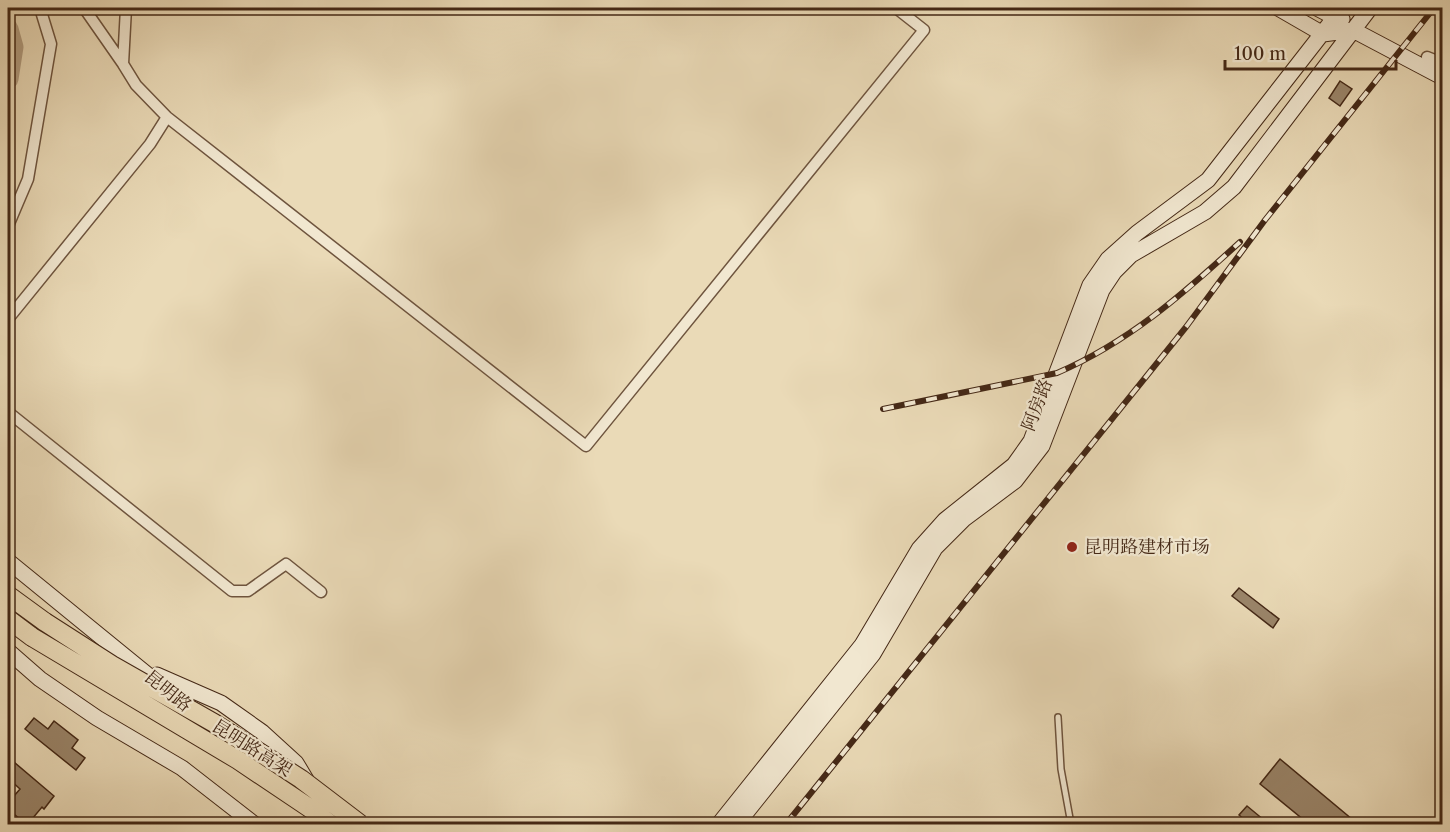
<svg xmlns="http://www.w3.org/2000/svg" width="1450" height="832" font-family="'Libre Caslon Text','Noto Serif SC',serif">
  <rect width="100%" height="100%" fill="#eadab7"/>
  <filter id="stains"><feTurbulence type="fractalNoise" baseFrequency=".00333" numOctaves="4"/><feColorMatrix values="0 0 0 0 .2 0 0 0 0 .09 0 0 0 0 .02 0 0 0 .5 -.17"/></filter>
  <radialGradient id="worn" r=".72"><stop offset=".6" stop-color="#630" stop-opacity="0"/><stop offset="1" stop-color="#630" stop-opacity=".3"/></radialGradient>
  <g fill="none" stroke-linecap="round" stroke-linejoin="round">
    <path stroke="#b29d80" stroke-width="21" d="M8,29L13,47L8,79"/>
  </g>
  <path fill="#9a856a" stroke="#442816" stroke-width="1.5" d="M1340,81L1352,89L1340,106L1329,98Z
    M1239,588L1279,619L1273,628L1232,596Z
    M34,718L48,729L54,721L78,740L72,748L85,758L76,770L25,729Z
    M8,757L54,796L44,809L42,807L27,825L8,809V803L20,789L8,778Z
    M1280,759L1359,825H1310L1260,784Z
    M1247,806L1270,825H1251L1239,815Z"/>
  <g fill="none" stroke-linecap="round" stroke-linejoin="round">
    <g stroke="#6e543e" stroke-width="8">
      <path id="service" d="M1058,717L1061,769L1071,824"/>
    </g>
    <g stroke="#6e543e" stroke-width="13">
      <path id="minor" d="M84,8L123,64L136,85L167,117L586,446L924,30L896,8
        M1427,57L1442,63
        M123,64L126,8
        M8,226L28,179L51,44L40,8
        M8,319L150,144L167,117
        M8,412L232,591H248L286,564L321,592"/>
    </g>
    <g stroke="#442816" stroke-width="17">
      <path id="secondary" d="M1278,8L1323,34L1353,30L1442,77
        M1317,8L1334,17L1342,19
        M8,561L165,689
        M8,651L40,679L97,718L182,768L254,824
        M157,675L221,703L262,732L296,763L308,783
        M719,824L862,645L919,549L945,520L1014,465L1031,441L1090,285L1108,259L1137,233L1208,180L1342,8
        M737,824L873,654L935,548L964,519L1015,481L1042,446L1102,290L1114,272L1131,255L1205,212L1234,187L1370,8"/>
    </g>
    <g stroke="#442816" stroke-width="20">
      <path id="trunk" d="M8,595L45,622
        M8,619L32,637"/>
    </g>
    <use href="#service" stroke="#f1e7d0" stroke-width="5"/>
    <use href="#minor" stroke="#f1e7d0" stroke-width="10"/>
    <use href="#secondary" stroke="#f1e7d0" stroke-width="15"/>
    <use href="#trunk" stroke="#eadab7" stroke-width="18"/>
    <g stroke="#442816" stroke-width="6">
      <path id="rail" d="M883,409L1057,373C1129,342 1183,294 1240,242
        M786,824L1186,327L1265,220L1434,8"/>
    </g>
    <use href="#rail" stroke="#f1e7d0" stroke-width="4" stroke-dasharray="11" stroke-linecap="butt"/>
    <g stroke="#442816" stroke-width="20" stroke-linecap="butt">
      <path id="trunk-bridge" d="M45,622L112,665L214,723L301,779L360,824
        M32,637L238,760L311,809L330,824"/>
    </g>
    <use href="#trunk-bridge" stroke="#eadab7" stroke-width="18"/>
  </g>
  <circle fill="#8f2418" stroke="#f1e7d0" stroke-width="2" cx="1072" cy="547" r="6"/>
  <g text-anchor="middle" stroke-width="4.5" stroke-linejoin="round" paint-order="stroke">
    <g font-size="18" fill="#442816" stroke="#f1e7d0">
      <text transform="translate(1037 405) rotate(-69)" y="6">阿房路</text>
      <text transform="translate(168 691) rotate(39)" y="6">昆明路</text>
      <text transform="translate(252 748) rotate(32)" y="6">昆明路高架</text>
    </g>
    <g font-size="18" fill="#442816" stroke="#f1e7d0" text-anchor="start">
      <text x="1084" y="553">昆明路建材市场</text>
    </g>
  </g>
  <rect width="1450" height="832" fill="none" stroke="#eadab7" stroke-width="30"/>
  <rect x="9" y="9" width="1432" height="814" fill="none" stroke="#442816" stroke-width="3"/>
  <rect x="15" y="15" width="1420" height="802" fill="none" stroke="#442816" stroke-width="1.5"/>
  <path d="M1225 60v9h171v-9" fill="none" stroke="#442816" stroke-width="3"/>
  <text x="1234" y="60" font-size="18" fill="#442816" stroke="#f1e7d0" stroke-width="4.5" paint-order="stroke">100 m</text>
  <rect width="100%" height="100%" filter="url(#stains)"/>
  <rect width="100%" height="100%" fill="url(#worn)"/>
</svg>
